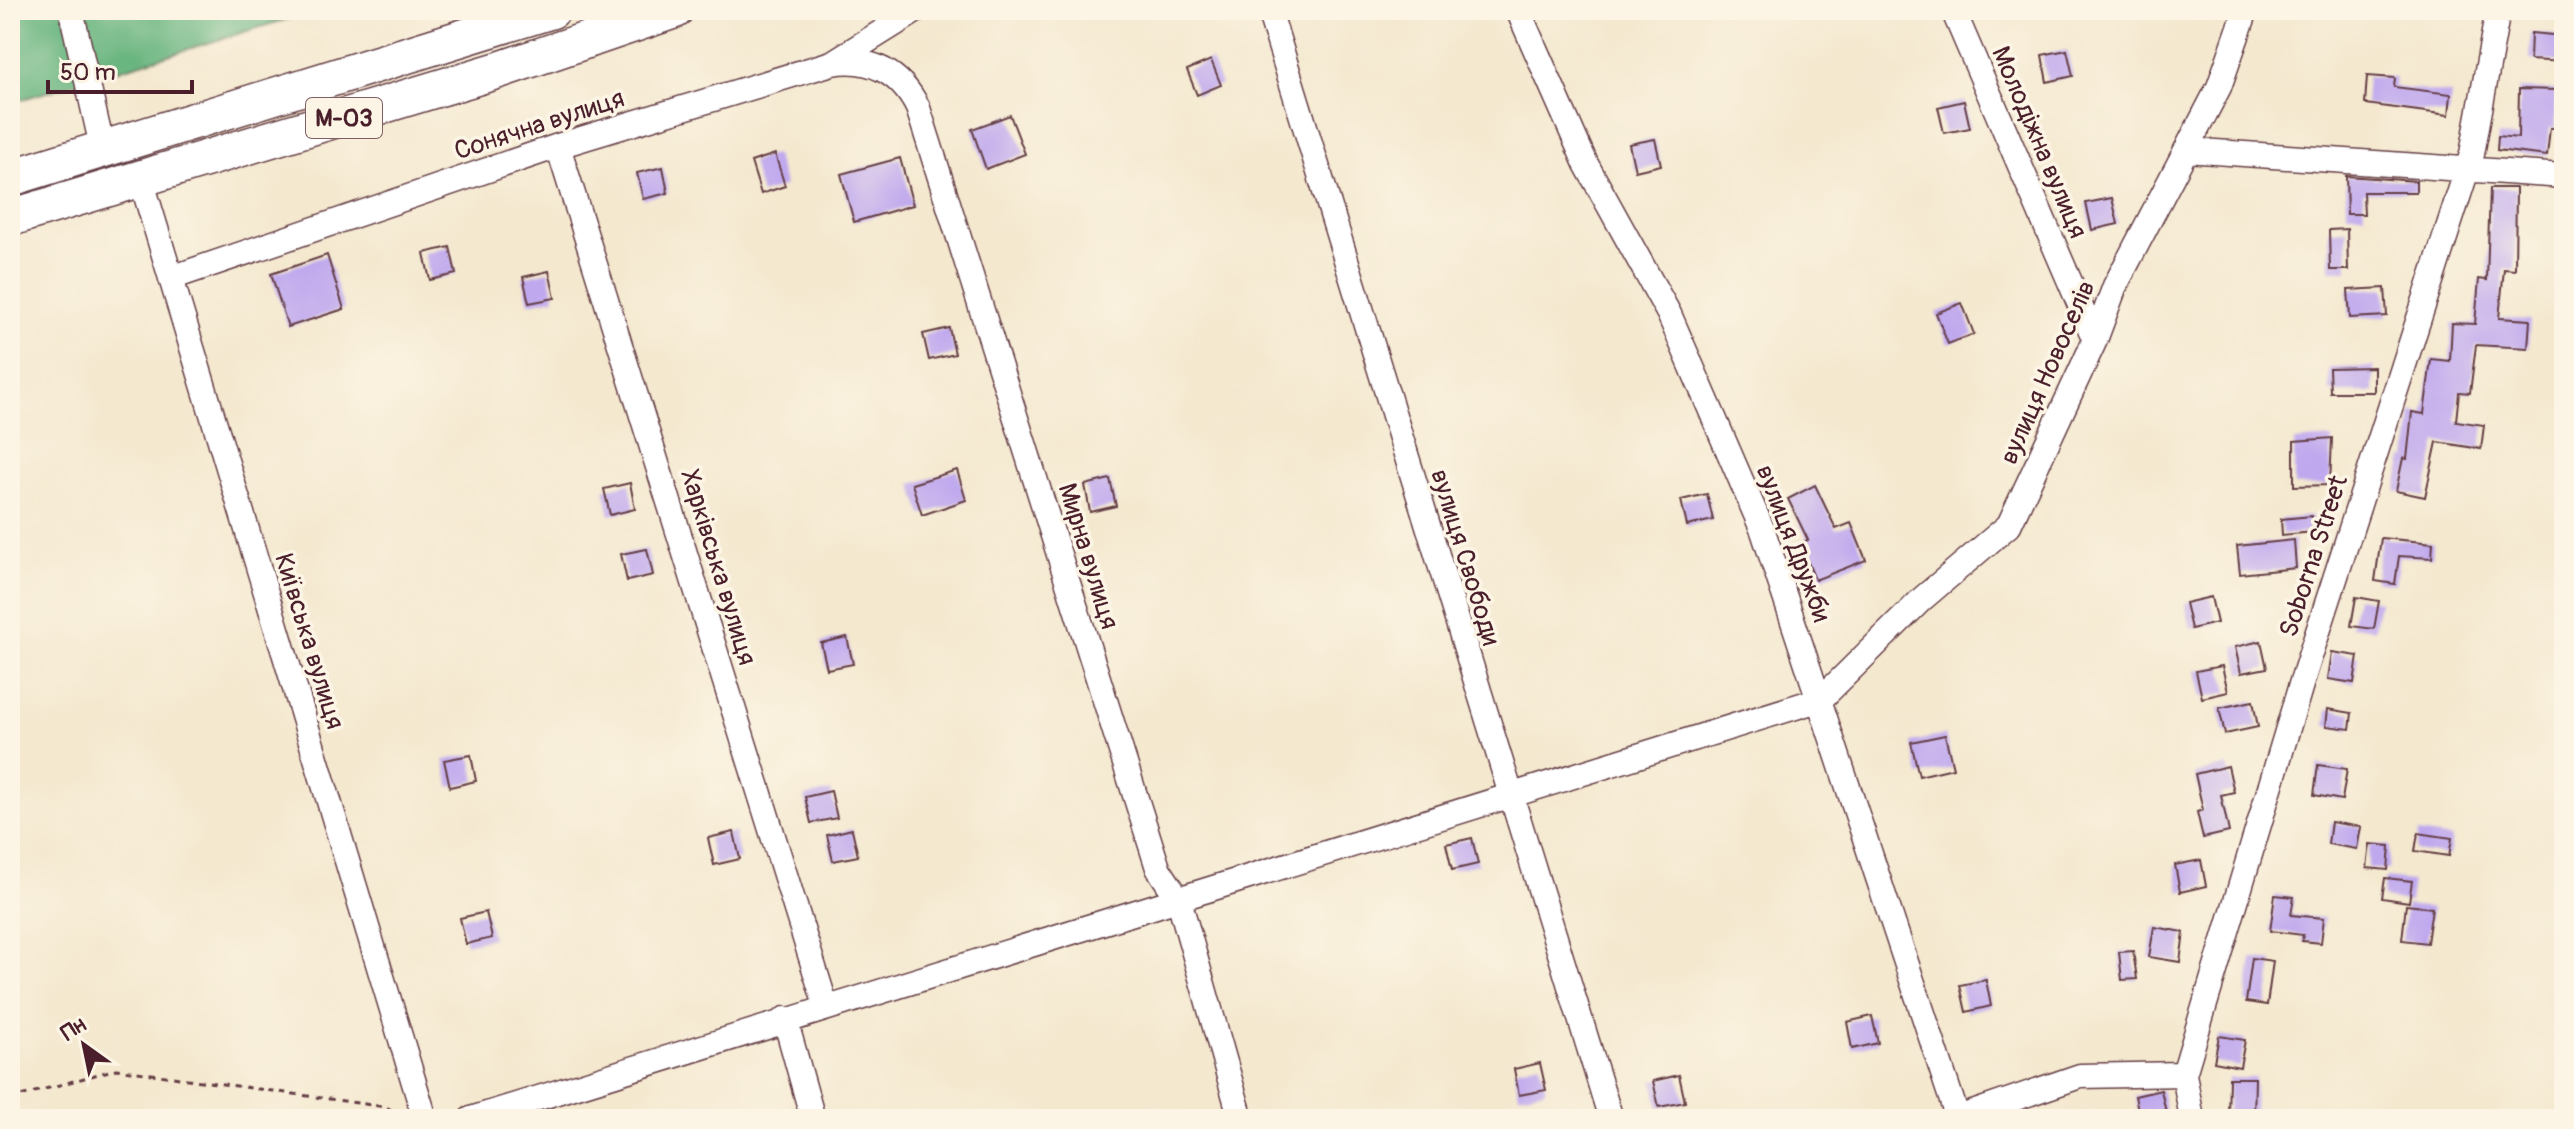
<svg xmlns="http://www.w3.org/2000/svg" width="2574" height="1129" font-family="Pangolin,sans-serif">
  <rect width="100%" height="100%" fill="#fcf5e5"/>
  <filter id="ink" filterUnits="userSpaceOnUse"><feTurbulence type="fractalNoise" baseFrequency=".0125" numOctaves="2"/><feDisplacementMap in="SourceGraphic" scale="16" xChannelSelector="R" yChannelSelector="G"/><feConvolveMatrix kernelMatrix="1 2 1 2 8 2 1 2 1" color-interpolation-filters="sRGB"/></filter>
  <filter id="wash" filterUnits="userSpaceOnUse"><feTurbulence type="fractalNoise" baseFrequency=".006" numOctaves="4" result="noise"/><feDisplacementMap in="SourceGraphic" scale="32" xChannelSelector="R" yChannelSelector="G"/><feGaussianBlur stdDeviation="1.8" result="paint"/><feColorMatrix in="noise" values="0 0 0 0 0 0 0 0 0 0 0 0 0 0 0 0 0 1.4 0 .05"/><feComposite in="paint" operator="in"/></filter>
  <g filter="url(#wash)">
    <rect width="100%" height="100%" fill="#f4e8cf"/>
    <path fill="#66b47e" stroke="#586a54" stroke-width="2" d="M10,10H317L10,103Z"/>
    <g id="blocks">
      <path fill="#bfa8ee" d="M2531,33L2564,36V62L2530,60Z
        M2067,50L2073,76L2047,82L2042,55Z
        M1211,60L1221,85L1197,95L1187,70Z
        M2367,76L2395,78L2394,87L2451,94L2449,115L2365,104Z
        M2519,89L2556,90V128H2550L2547,156L2497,150L2498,136L2518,138Z
        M1964,101L1970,128L1944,133L1938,107Z
        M1010,115L1025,154L986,169L972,129Z
        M1655,139L1661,165L1635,171L1629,144Z
        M775,154L785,186L761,194L751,162Z
        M900,158L913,205L854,222L841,174Z
        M663,167L668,193L643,199L637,173Z
        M2346,176L2416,181V192H2363L2364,214H2347Z
        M2490,188H2516L2515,270L2504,269L2499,318L2530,320L2528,348L2476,345L2470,393L2459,392L2456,421L2484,425L2481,449L2437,442L2425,497L2396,491L2403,458L2407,459L2412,412L2424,414L2431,359L2450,361L2452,323L2475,324L2479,279L2487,280Z
        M2112,198L2118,224L2092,230L2086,203Z
        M2347,229L2348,270H2330L2329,230Z
        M450,247L456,274L430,280L424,253Z
        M327,255L344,309L288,327L271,274Z
        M549,271L555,298L529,303L523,277Z
        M2385,288L2387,316L2350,318L2348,290Z
        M1962,303L1974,334L1948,344L1936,313Z
        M949,328L955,354L929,360L923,334Z
        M2374,367V392H2330L2329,368Z
        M2332,438L2330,485L2294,486V441Z
        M957,470L966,500L922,515L912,484Z
        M1110,479L1116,506L1090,512L1085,485Z
        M630,483L635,509L610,515L604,489Z
        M1815,485L1836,529L1851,523L1866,560L1815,580L1800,543L1808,540L1788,499Z
        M1707,494L1713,520L1687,526L1681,500Z
        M2312,516L2314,532L2282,535L2281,519Z
        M2381,538L2433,543L2432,558L2399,556L2395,584L2375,581Z
        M2294,540L2296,568L2240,574L2237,546Z
        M647,549L653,575L627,581L621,554Z
        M2211,597L2217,623L2191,629L2185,603Z
        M2356,597L2379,601L2374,629L2351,626Z
        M847,637L853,664L827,669L821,643Z
        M2261,641L2267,668L2241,673L2235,647Z
        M2332,652L2358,656L2354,683L2328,679Z
        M2222,666L2228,692L2202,698L2196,671Z
        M2253,701L2258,727L2225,734L2219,708Z
        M2328,709L2352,713L2350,729L2326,726Z
        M1945,735L1953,768L1919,776L1911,742Z
        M471,755L476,781L450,787L444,760Z
        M2318,765L2347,769L2342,800L2314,795Z
        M2228,766L2234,792L2221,795L2229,832L2203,838L2197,812L2203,810L2195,774Z
        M831,791L837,818L811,823L805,797Z
        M2331,822L2361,827L2357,849L2328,844Z
        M852,829L858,856L833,861L827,835Z
        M734,832L740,859L714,865L708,838Z
        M2418,833L2452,838L2449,856L2415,851Z
        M1472,838L1478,864L1452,870L1446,844Z
        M2370,844L2390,846L2388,870L2367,868Z
        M2201,860L2206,886L2180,892L2175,865Z
        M2385,878L2412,881L2409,902L2382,898Z
        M2275,895L2294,897L2291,915L2324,918L2321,943L2302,941L2303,935L2270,931Z
        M2406,905L2432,908L2427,943L2402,940Z
        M486,912L492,938L466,944L460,918Z
        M2154,927L2184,932L2180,962L2149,957Z
        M2133,951L2137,979L2122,980L2119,952Z
        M2252,958L2273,961L2267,1005L2246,1002Z
        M1986,980L1991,1006L1966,1012L1960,985Z
        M1872,1016L1878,1043L1852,1049L1847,1022Z
        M2219,1036L2245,1040L2240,1067L2214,1062Z
        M1540,1063L1546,1090L1519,1095L1514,1069Z
        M1679,1075L1685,1102L1659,1107L1653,1081Z
        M2229,1078H2255L2254,1119H2228Z
        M2161,1090L2167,1117L2140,1119L2135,1096Z"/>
    </g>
  </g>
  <g filter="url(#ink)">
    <use href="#blocks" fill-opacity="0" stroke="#643d44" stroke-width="2"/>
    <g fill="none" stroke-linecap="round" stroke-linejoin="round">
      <g stroke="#643d44" stroke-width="27">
        <path id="minor" d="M71,10L103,151
          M1269,10L1611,1119
          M1518,10L1586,164L1669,314L1763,531L1958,1119
          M1953,10L2095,340
          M832,63C870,56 901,73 918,108L1158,868L1179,900L1241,1119
          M558,146L826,1006
          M2186,150L2564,176
          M141,179L425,1119
          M171,278L558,146L832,63L917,10
          M785,1019L813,1119
          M1958,1118L2080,1076L2184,1074
          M471,1119L1821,699L1922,599L2009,525L2095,340L2115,286L2219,87L2246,10
          M2192,1119L2184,1074L2303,678L2472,154L2498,10"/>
      </g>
      <g stroke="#643d44" stroke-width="39">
        <path id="highway" d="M10,178L552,10
          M10,218L499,70L675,10"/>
      </g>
      <path stroke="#643d44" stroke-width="3" stroke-dasharray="6 6" stroke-linecap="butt" d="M10,1099L116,1069L386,1107L400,1115"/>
      <use href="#minor" stroke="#fff" stroke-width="24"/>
      <use href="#highway" stroke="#fff" stroke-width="36"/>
    </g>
  </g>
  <g text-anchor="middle" stroke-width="7" stroke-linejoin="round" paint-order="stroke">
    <rect fill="#fcf5e5" stroke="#7f5f63" stroke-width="2" x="306" y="98" width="76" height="40" rx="6"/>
    <g font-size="24" font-weight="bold" fill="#4a1f2b">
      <text x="344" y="126">М-03</text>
    </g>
    <g font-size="26" fill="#4a1f2b" stroke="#fcf5e5">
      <text transform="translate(539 124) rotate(-18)" y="9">Сонячна вулиця</text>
      <text transform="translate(2040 142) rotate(67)" y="9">Молодіжна вулиця</text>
      <text transform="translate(2047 372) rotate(-66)" y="9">вулиця Новоселів</text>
      <text transform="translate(1794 543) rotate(69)" y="9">вулиця Дружби</text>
      <text transform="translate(1089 556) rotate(73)" y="9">Мирна вулиця</text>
      <text transform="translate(2313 556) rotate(-72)" y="9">Soborna Street</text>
      <text transform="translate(1466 557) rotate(73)" y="9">вулиця Свободи</text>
      <text transform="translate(719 567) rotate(73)" y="9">Харківська вулиця</text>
      <text transform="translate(310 641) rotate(73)" y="9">Київська вулиця</text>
    </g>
  </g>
  <rect width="2574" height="1129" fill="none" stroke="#fcf5e5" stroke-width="40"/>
  <g transform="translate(84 1045) rotate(327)" stroke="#fcf5e5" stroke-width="6" paint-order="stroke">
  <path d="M0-6L14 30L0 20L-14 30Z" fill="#4a1f2b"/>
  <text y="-12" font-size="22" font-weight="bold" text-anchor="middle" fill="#4a1f2b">Пн</text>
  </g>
  <path d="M48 80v12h144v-12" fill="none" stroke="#4a1f2b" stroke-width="4"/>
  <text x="60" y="80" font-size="24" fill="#4a1f2b" stroke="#fcf5e5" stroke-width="6" paint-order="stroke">50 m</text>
</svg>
